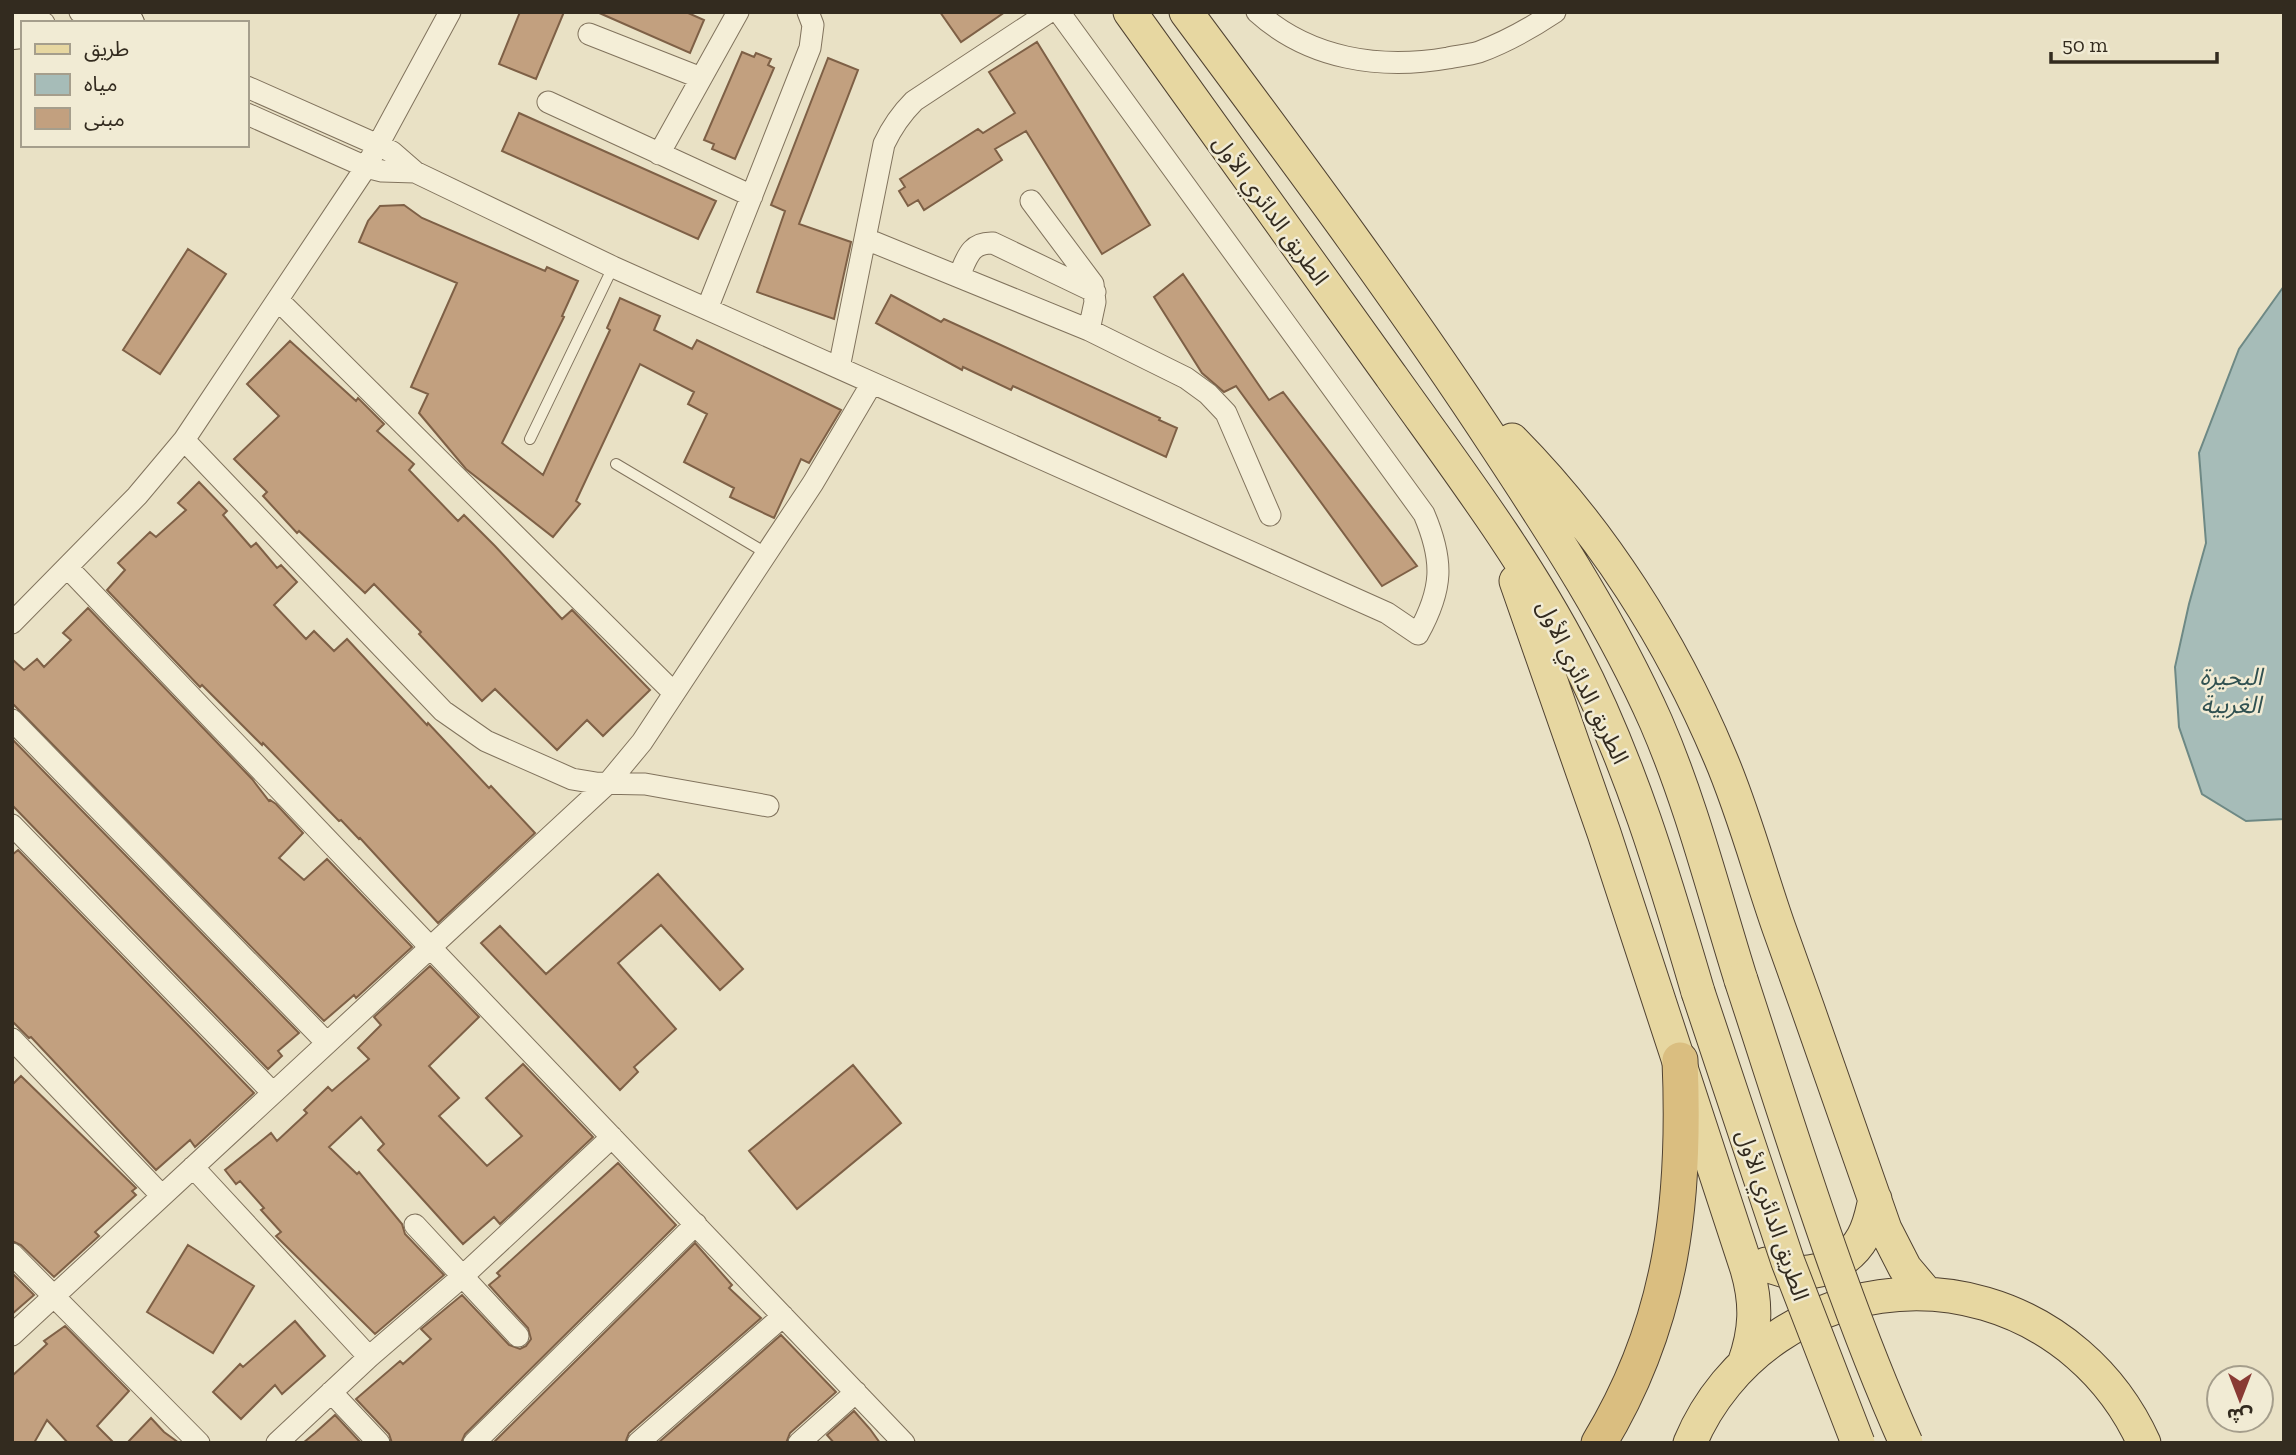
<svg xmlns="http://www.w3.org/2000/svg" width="2296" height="1455" font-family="'Zilla Slab','Noto Sans Arabic',serif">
  <rect width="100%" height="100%" fill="#e9e1c5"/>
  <path fill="#a6bcb8" stroke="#6e8985" stroke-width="2" d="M2284,286V819L2246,821L2202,794L2179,727L2175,667L2189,604L2206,543L2199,453L2239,349Z"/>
  <path fill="#c2a07f" stroke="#7e6046" stroke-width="2" d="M520,12H564L536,79L499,64Z
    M597,12H686L704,20L690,53Z
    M940,12H1005L961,42Z
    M1037,42L1150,225L1102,254L1026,131L995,149L1002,160L924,210L918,200L908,206L899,191L905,187L900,179L978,129L983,133L1015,113L989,72Z
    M742,52L754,57L756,53L771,59L768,65L774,68L735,159L712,149L714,144L704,140Z
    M828,58L858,70L799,224L851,242L834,319L757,292L785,211L771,205Z
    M519,113L716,201L698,239L502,151Z
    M404,205L422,218L545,271L547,267L578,281L562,316L564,317L502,443L543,475L610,330L607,328L620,298L660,316L654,330L692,349L697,340L841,410L809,463L801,459L774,518L730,497L734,488L684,462L707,414L688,404L694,392L640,364L576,501L580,504L553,537L466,469L419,413L428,394L411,387L457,283L359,242L368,221L380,206Z
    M188,249L226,274L160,374L123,350Z
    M1183,274L1269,400L1283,392L1417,566L1382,586L1236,386L1224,392L1202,373L1154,297Z
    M891,295L941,322L944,319L1160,418L1159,420L1177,428L1166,457L1013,386L1011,390L963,367L962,370L876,323Z
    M290,341L356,401L358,398L384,424L377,431L414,464L409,470L458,521L464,515L495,546L562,619L572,610L650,690L603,736L587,720L557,750L495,689L482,701L419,634L421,632L374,584L365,593L299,531L297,533L263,496L267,492L234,459L279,416L247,384Z
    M199,482L227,511L223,515L251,547L256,543L277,568L281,565L297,582L274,605L306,639L314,631L334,651L347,639L427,725L428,723L489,788L491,786L535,833L438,923L360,838L359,839L341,820L339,821L263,743L262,745L202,685L200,687L107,590L125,570L118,563L150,532L156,537L186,510L178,503Z
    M88,608L252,779L269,801L270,800L276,804L303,833L279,858L304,880L327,859L412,947L356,998L354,995L324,1021L12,703V659L24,670L37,659L44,667L71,640L63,633Z
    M12,739L299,1033L278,1051L282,1056L268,1069L12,805Z
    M18,850L254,1093L195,1147L190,1140L156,1170L31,1037L29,1038L12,1021V855Z
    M658,874L743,969L720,990L661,925L618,963L676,1029L634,1067L638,1072L620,1090L481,943L500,926L546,974Z
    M430,966L479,1017L429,1066L459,1098L439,1116L487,1166L522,1136L486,1098L523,1064L593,1137L500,1224L494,1217L463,1244L378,1150L384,1144L361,1117L329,1147L357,1174L359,1172L402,1224L405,1234L444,1275L375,1334L276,1236L281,1232L261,1210L264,1208L240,1181L236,1184L225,1170L271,1133L277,1141L307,1113L304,1110L328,1087L332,1091L369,1059L358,1048L381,1025L374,1017Z
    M853,1065L901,1123L797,1209L749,1151Z
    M21,1076L136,1188L132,1191L136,1195L95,1232L99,1236L54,1277L21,1245L12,1241V1085Z
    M618,1163L676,1225L465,1434L461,1443H392L389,1434L356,1399L400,1361L403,1364L431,1339L421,1329L462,1295L509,1345L520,1349L526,1346L531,1339L528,1328L489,1285L500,1276L497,1273Z
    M695,1243L732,1285L729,1288L761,1318L629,1433L625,1443H493Z
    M188,1245L254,1286L213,1353L147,1312Z
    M12,1273L34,1295L12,1314Z
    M295,1321L325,1356L282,1394L275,1385L241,1419L213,1392L240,1364L243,1367Z
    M65,1326L129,1391L97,1426L114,1443H68L47,1420L34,1443H12V1376L47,1344L44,1341Z
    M781,1335L836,1392L790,1433L786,1443H658Z
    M854,1411L870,1429L880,1443H834L827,1435Z
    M335,1415L361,1443H303L315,1433Z
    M151,1418L164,1432L179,1443H127Z"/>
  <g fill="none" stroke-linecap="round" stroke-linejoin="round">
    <g stroke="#81735d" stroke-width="12">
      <path id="service" d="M530,439L613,267
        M616,464L766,553"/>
    </g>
    <g stroke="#81735d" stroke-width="23">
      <path id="minor" d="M21,12L44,23
        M80,12L103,23
        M1257,12C1309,59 1380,70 1448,58C1458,56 1469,55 1479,52C1506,42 1531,28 1555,12
        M589,34L701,78
        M247,87L378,145L392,152L415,172L613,267L1387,613L1418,634C1443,589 1444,561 1424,514L1059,12
        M548,102L752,196
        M247,114L366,167L382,171L415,172
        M659,154L738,12
        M1031,201L1093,284L1095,302L1089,330
        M866,239L1089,330L1186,378L1208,394L1226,413L1270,515
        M959,276C967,258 970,242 993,243L1095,292
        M278,300L674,693
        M707,309L810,48L813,25L808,12
        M839,368L884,144C892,127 900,115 914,101L1049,12
        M184,440L443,711L486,741L572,779L596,783L645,784L768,806
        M67,567L904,1443
        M12,623L137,496L184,440L366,167L450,12
        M12,720L327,1043
        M12,825L273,1093
        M12,1039L162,1196
        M193,1167L369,1357
        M415,1225L518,1336
        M12,1254L199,1443
        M12,1335L608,783L642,742L813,483L872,383
        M331,1392L379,1443
        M277,1443L369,1357L463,1276L612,1137
        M474,1443L696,1224
        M638,1443L783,1316
        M799,1443L856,1392"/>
    </g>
    <g stroke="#635540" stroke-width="32">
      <path id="secondary" d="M122,12L129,23
        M12,34L23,33"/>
    </g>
    <g stroke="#504231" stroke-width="35">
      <path id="primary" d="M1130,12C1217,134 1304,255 1391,376C1455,466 1523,555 1574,653C1630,761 1664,876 1698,992
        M1186,12C1293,156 1400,299 1498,449C1556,537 1613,625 1656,722C1692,805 1714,894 1741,980
        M1512,440C1601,530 1671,640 1720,757C1744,813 1759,871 1779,928C1815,1028 1850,1128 1885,1229L1905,1268L1927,1294
        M1516,581L1604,833L1747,1269C1757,1303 1756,1331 1744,1364
        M1766,1264C1799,1282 1844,1271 1863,1237C1870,1225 1872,1212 1875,1199
        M1690,1443C1708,1400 1739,1363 1777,1337C1907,1249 2080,1301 2144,1443"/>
    </g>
    <g stroke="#504231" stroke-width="37">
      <path id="trunk" d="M1599,1443C1673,1321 1686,1199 1680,1060"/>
    </g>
    <use href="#service" stroke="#f4eed7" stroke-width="10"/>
    <use href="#minor" stroke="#f4eed7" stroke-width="21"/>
    <use href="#secondary" stroke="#f4eed7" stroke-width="30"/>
    <use href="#primary" stroke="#e7d7a1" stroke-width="33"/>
    <use href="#trunk" stroke="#dabe80" stroke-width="35"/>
    <g stroke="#504231" stroke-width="35" stroke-linecap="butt">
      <path id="primary-bridge" d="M1741,980C1792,1135 1839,1293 1906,1443
        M1698,992L1788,1262L1858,1443"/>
    </g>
    <use href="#primary-bridge" stroke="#e7d7a1" stroke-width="33"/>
  </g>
  <g text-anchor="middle" stroke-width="5" stroke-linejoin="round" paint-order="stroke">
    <g font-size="23" fill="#332b1f" stroke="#f1ebd4">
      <text transform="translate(1271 210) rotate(54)" y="8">الطريق الدائري الأول</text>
      <text transform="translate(1583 682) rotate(64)" y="8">الطريق الدائري الأول</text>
      <text transform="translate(1773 1215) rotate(71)" y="8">الطريق الدائري الأول</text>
    </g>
    <g font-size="24" font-style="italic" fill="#305151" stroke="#f1ebd4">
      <text x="2231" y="685">البحيرة<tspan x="2231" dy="28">الغربية</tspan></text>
    </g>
  </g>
  <rect width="2296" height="1455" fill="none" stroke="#332b1f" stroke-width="28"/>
  <rect x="21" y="21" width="228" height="126" fill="#f1ebd4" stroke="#a59e8c" stroke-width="2"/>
  <rect x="35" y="44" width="35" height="10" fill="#e7d7a1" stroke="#a59e8c" stroke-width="2"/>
  <text x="84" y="56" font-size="21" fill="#332b1f">طريق</text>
  <rect x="35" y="74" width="35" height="21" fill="#a6bcb8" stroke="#a59e8c" stroke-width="2"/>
  <text x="84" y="91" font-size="21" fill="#332b1f">مياه</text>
  <rect x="35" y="108" width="35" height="21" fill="#c2a07f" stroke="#a59e8c" stroke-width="2"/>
  <text x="84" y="126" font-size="21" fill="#332b1f">مبنى</text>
  <g transform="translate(2240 1399) rotate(180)"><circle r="33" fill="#f1ebd4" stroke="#a59e8c" stroke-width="2"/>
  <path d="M0-5L12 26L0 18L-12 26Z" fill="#893a34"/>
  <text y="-10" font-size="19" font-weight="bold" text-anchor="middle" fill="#332b1f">ش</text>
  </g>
  <path d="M2051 52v10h166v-10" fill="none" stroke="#332b1f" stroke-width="3.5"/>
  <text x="2062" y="52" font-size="21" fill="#332b1f" stroke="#f1ebd4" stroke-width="5" paint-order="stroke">50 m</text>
</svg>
